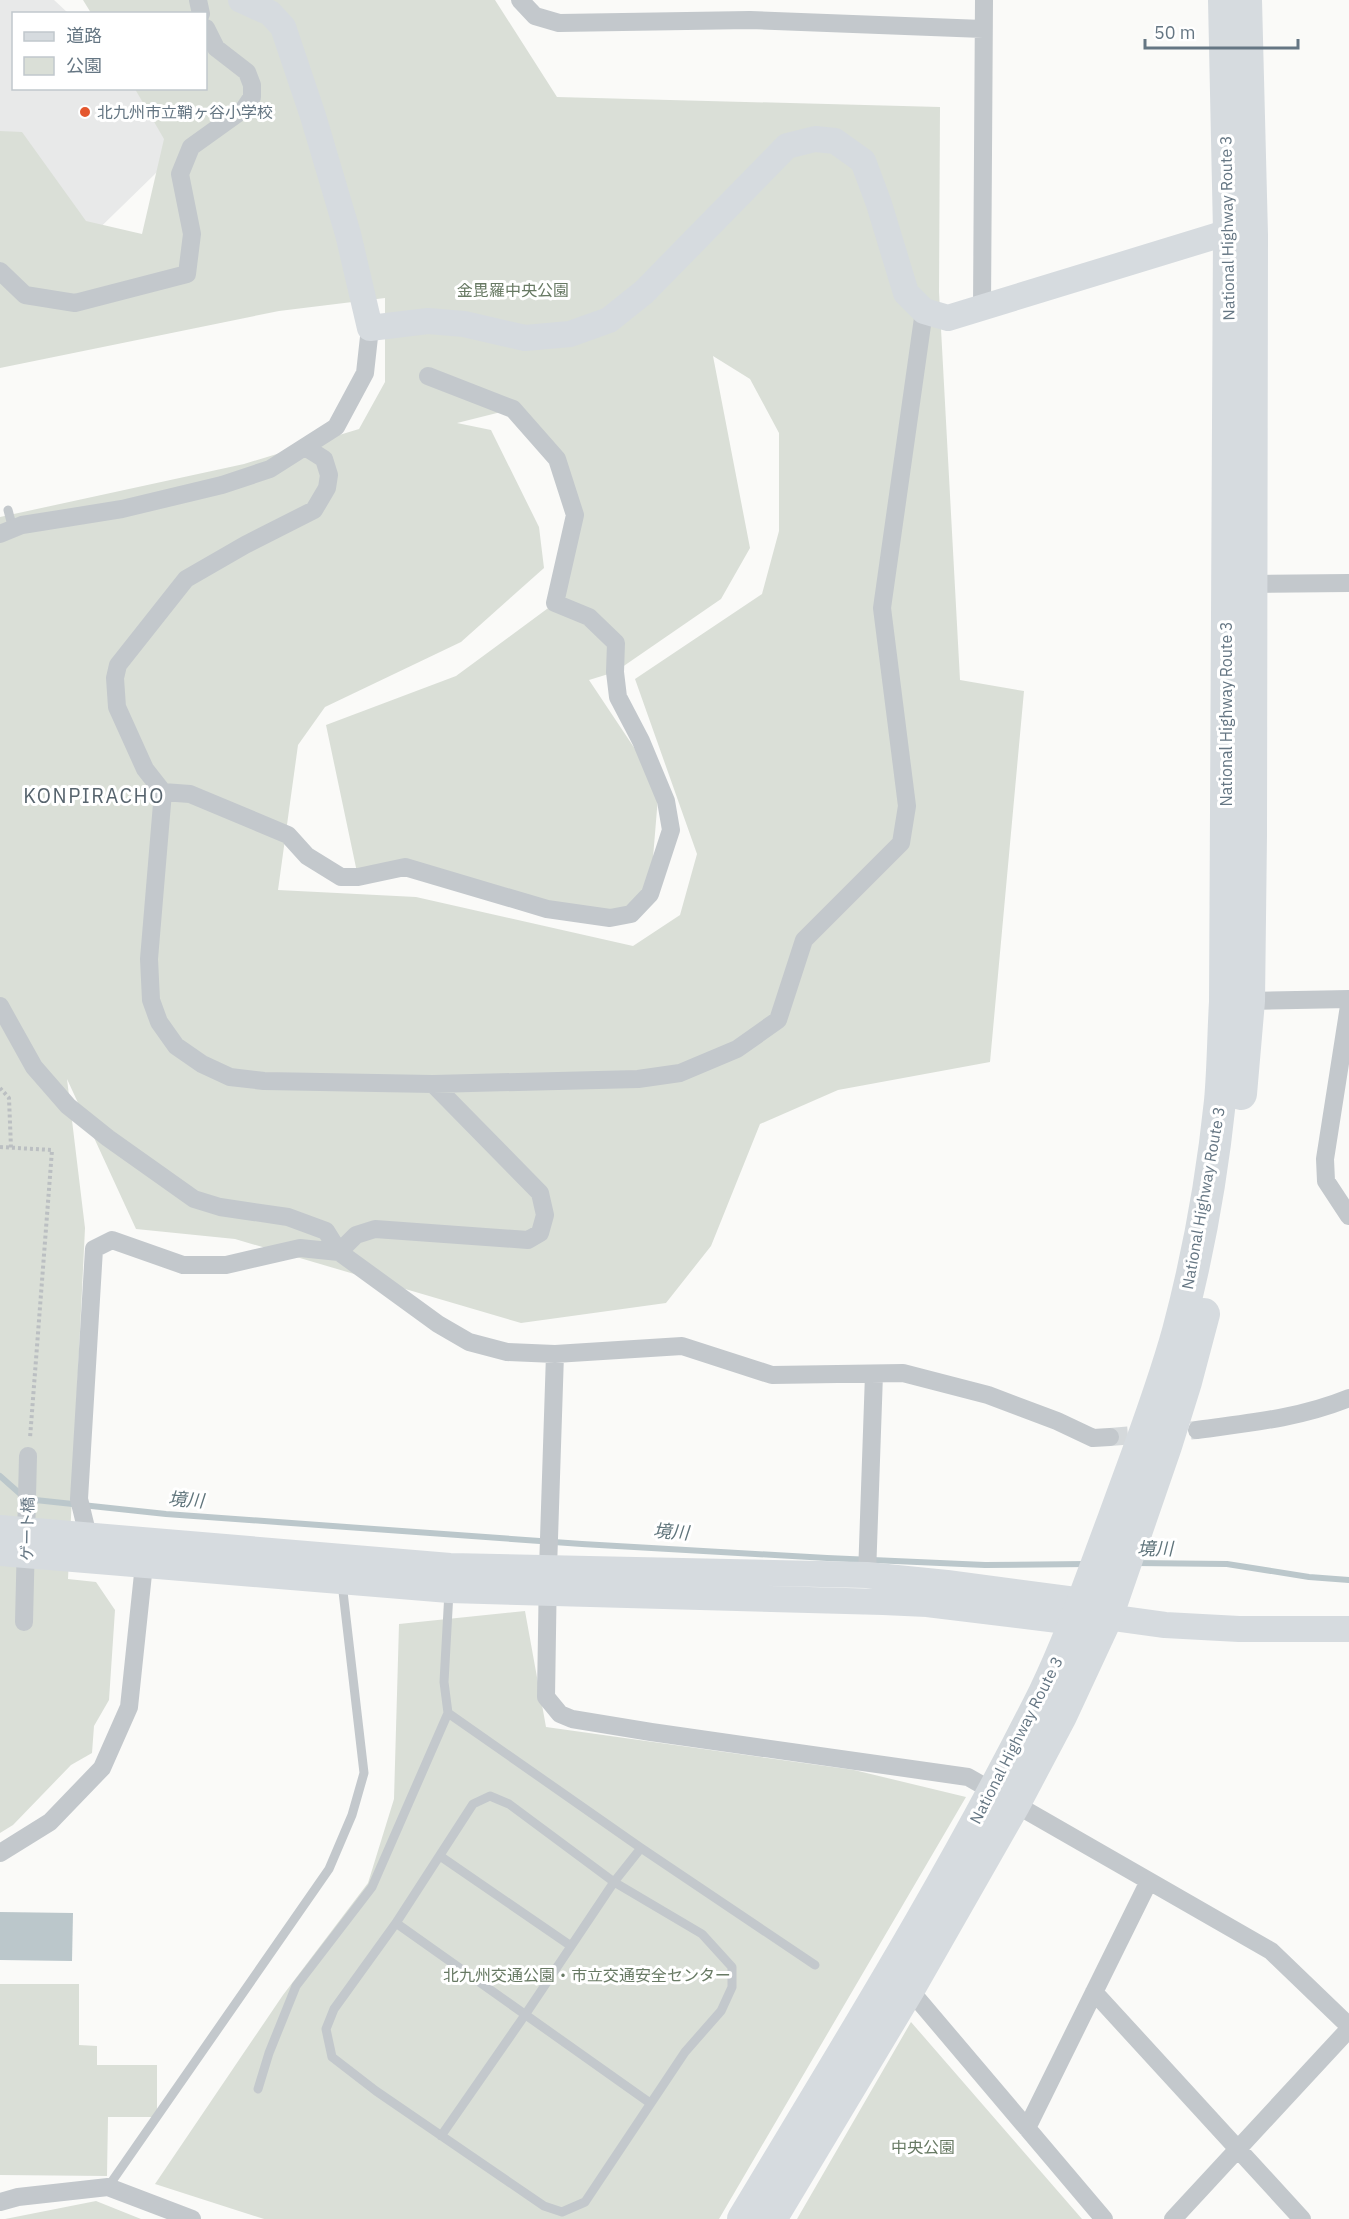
<svg xmlns="http://www.w3.org/2000/svg" width="1349" height="2219" font-family="'IBM Plex Sans','Noto Sans JP',sans-serif">
  <rect width="100%" height="100%" fill="#fafaf8"/>
  <path fill="#e8e9e9" d="M0,0H54L68,13L14,14V88L147,89L195,135L79,248L0,162Z"/>
  <path fill="#dadfd7" fill-rule="evenodd" d="M83,0H495L557,97L940,107L939,292L960,680L1024,691L990,1062L838,1090L760,1124L711,1246L666,1303L521,1323L235,1239L136,1229L67,1079L85,1228L68,1579L96,1582L115,1610L109,1700L94,1726L92,1753L71,1765L13,1825L0,1833V517L244,464L359,429L385,382V298L279,311L0,368V131L22,132L86,221L142,234L164,139L135,89L206,88V14L91,13ZM713,356L750,379L779,433V531L762,594L635,679L697,854L680,915L633,946L416,897L278,890L298,745L325,707L461,642L544,568L539,527L491,430L457,423L513,409L557,459L575,515L555,603L456,676L326,725L358,877L406,867L610,918L650,894L659,785L589,680L615,672L721,599L750,548Z
    M525,1611L546,1727L854,1770L966,1797L719,2219H264L155,2184L283,1995L368,1883L394,1799L399,1624Z
    M0,1984H79V2045L97,2046V2065H157V2117H108L107,2176L0,2175Z
    M911,2022L1082,2219H797Z
    M96,2201L141,2219H5Z"/>
  <path fill="#bbc7cb" d="M0,1912L73,1913L72,1961L0,1960Z"/>
  <g fill="none" stroke-linecap="round" stroke-linejoin="round">
    <path stroke="#bbc7cb" stroke-width="6" d="M0,1476L26,1499L166,1514L582,1544L827,1558L985,1565L1086,1564
      M1135,1563L1227,1564L1309,1577L1349,1580"/>
    <path stroke="#d5d9db" stroke-width="18" stroke-dasharray="18 9" stroke-linecap="butt" d="M1110,1437L1197,1430"/>
    <path stroke="#bbbfc2" stroke-width="4" stroke-dasharray="3 3" stroke-linecap="butt" d="M0,1088L9,1098L11,1148
      M0,1147L52,1150L30,1438"/>
    <path stroke="#c3c8cc" stroke-width="9" d="M8,510L13,529
      M449,1592L444,1682L448,1713L641,1848L815,1965
      M490,1796L509,1804L614,1882L702,1934L732,1967V1987L721,2011L685,2052L585,2202L562,2212L544,2206L376,2091L332,2057L326,2029L334,2009L396,1923L473,1804Z
      M440,1856L571,1946
      M396,1923L650,2103
      M258,2089L269,2053L296,1986L372,1887L448,1713
      M441,2136L525,2015L614,1882L641,1848
      M108,2187L329,1869L352,1815L364,1773L342,1583"/>
    <path stroke="#c3c8cc" stroke-width="18" d="M198,0L201,14
      M520,0L535,16L559,23L750,20L983,29
      M0,271L25,295L75,303L187,274L192,234L180,174L191,147L244,109L252,97V85L247,72L216,48L206,28
      M982,308L984,0
      M305,447L324,459L329,475L327,488L314,510L245,545L186,579L118,665L115,678L117,707L145,769L163,792L149,959L151,1000L159,1022L176,1046L202,1064L230,1077L264,1081L433,1084L638,1079L680,1073L737,1049L778,1020L804,940L901,843L907,806L882,608L924,311
      M0,534L22,525L122,509L222,485L270,469L336,427L365,373L370,328
      M1251,584L1349,583
      M163,792L190,794L288,835L307,856L341,877H358L405,867L547,909L610,918L631,914L650,894L671,830L666,801L641,741L618,697L615,672L616,643L589,617L555,603L575,515L557,459L513,409L428,376
      M1249,1001L1349,999
      M0,1006L34,1067L68,1106L108,1138L194,1199L220,1207L288,1217L326,1231L339,1252L438,1324L469,1342L507,1352L555,1354L682,1346L772,1375L903,1373L988,1395L1057,1421L1093,1438L1110,1437
      M1349,1006L1325,1159L1326,1181L1349,1216
      M339,1252L356,1235L375,1229L528,1240L540,1233L545,1215L540,1193L433,1084
      M555,1354L548,1569L546,1697L560,1714L572,1719L651,1732L968,1777L1271,1951L1349,2026
      M1197,1430C1249,1423 1300,1418 1349,1398
      M88,1536L79,1499L94,1249L112,1240L183,1265H226L300,1248L339,1252
      M867,1575L874,1374
      M24,1622L28,1456
      M0,1853L50,1822L102,1768L129,1707L145,1555
      M904,1983L1104,2219
      M1094,1992L1302,2219
      M1027,2128L1149,1881
      M0,2202L18,2197L108,2187L192,2219
      M1173,2219L1349,2029"/>
    <path stroke="#d6dbdf" stroke-width="26" d="M241,0L270,13L283,27L313,116L348,234L370,328L428,321L464,324L525,338L570,334L609,320L644,292L787,146L815,139L835,141L863,161L879,204L906,293L924,311L948,318L1229,232
      M0,1528L450,1566L867,1575L947,1583L1083,1601L1097,1611
      M0,1553L449,1590L883,1602L927,1604L1074,1622L1107,1617L1165,1625L1239,1629H1349"/>
    <path stroke="#d6dbdf" stroke-width="32" d="M1241,1094L1249,1001L1251,835L1252,235L1246,0
      M743,2219C847,2046 954,1874 1044,1693C1071,1637 1091,1578 1113,1520C1135,1459 1161,1393 1178,1331C1198,1256 1212,1178 1220,1101C1223,1068 1223,1035 1225,1002L1229,232L1224,0
      M771,2219L909,1989L1014,1805L1061,1716L1107,1617L1166,1446L1186,1382L1204,1314"/>
  </g>
  <circle fill="#e4572e" stroke="#fff" stroke-width="2" cx="85" cy="112" r="6"/>
  <g text-anchor="middle" stroke-width="6" stroke-linejoin="round" paint-order="stroke">
    <g font-size="16" fill="#657683" stroke="#fff" text-anchor="start">
      <text x="97" y="118">北九州市立鞘ヶ谷小学校</text>
    </g>
    <g font-size="16" fill="#657683" stroke="#fff">
      <text transform="translate(1227 228) rotate(-91)" y="6">National Highway Route 3</text>
      <text transform="translate(1226 714) rotate(-90)" y="6">National Highway Route 3</text>
      <text transform="translate(1203 1198) rotate(-80)" y="6">National Highway Route 3</text>
      <text transform="translate(27 1529) rotate(-89)" y="6">ゲート橋</text>
      <text transform="translate(1016 1740) rotate(-63)" y="6">National Highway Route 3</text>
    </g>
    <g font-size="16" fill="#687a64" stroke="#fff">
      <text x="513" y="296">金毘羅中央公園</text>
      <text x="587" y="1981">北九州交通公園・市立交通安全センター</text>
      <text x="923" y="2153">中央公園</text>
    </g>
    <g font-size="18" font-style="italic" fill="#60757c" stroke="#fff">
      <text transform="translate(186 1500) rotate(4)" y="6">境川</text>
      <text transform="translate(671 1532) rotate(4)" y="6">境川</text>
      <text x="1155" y="1555">境川</text>
    </g>
    <g font-size="20" letter-spacing="1.5" fill="#57646e" stroke="#fff">
      <text x="94" y="803">KONPIRACHO</text>
    </g>
  </g>
  <rect x="12" y="12" width="195" height="78" fill="#ffffff" stroke="#c1c8cd" stroke-width="1.5"/>
  <rect x="24" y="32" width="30" height="9" fill="#d6dbdf" stroke="#c1c8cd" stroke-width="1.5"/>
  <text x="66" y="42" font-size="18" fill="#657683">道路</text>
  <rect x="24" y="57" width="30" height="18" fill="#dadfd7" stroke="#c1c8cd" stroke-width="1.5"/>
  <text x="66" y="72" font-size="18" fill="#657683">公園</text>
  <path d="M1145 39v9h153v-9" fill="none" stroke="#657683" stroke-width="3"/>
  <text x="1154" y="39" font-size="18" fill="#657683" stroke="#ffffff" stroke-width="4.5" paint-order="stroke">50 m</text>
</svg>
